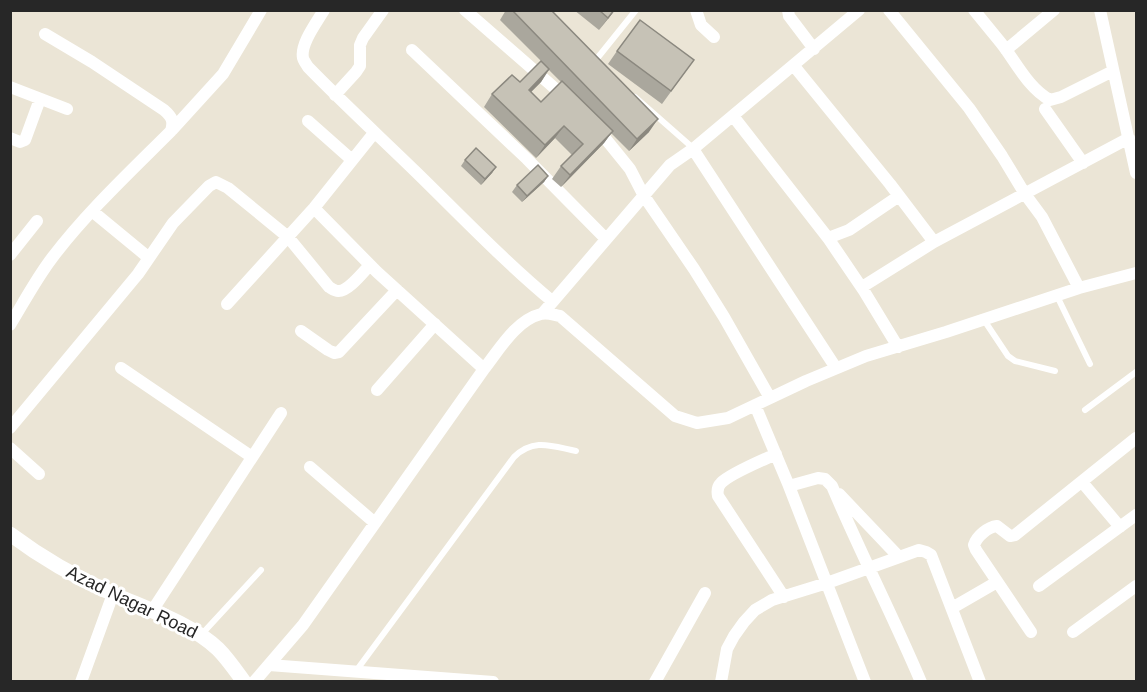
<svg xmlns="http://www.w3.org/2000/svg" width="1147" height="692" font-family="Helvetica,sans-serif">
  <rect width="100%" height="100%" fill="#ebe5d6"/>
  <g fill="none" stroke-linecap="round" stroke-linejoin="round">
    <path stroke="#fff" stroke-width="6" d="M595,61L636,10
      M635,97L693,148
      M1057,296L1090,364
      M984,320L1008,356L1015,361L1055,371
      M1085,410L1136,372
      M201,635L261,570
      M356,671L514,457C534,438 551,446 576,451"/>
    <path stroke="#fff" stroke-width="12" d="M324,10C317,22 300,44 303,58C303,60 307,65 308,67C343,103 380,137 416,172C461,216 504,261 552,301
      M465,10L566,98
      M696,10L701,25L714,37
      M788,10L789,16L814,49
      M889,10L969,108L1002,156L1025,194L1042,217L1079,288
      M974,10C983,21 992,32 1001,43C1016,62 1028,88 1050,100L1061,97L1113,71
      M1100,10L1136,173
      M412,50L527,159L606,239
      M1006,50L1054,10
      M794,66L890,184L934,242
      M10,87L67,109
      M335,95L356,72L360,66V45L363,38L383,10
      M1045,109L1083,163
      M733,116L828,238L864,291L898,347
      M308,121L352,160
      M596,127L630,169L644,196L694,269L724,317L770,398
      M172,130L223,74L261,10
      M10,138L20,142L25,140L40,99
      M693,149L836,368
      M314,208L377,272L484,369
      M92,211L149,258
      M828,238L849,230L899,196
      M10,255L37,221
      M862,287L934,242L1129,138
      M227,304L314,208L374,133
      M543,313L670,165L693,149L859,10
      M10,325C24,302 36,279 52,258C87,212 130,172 171,131C174,121 172,117 164,110L92,62L45,34
      M301,331L328,350L334,353L339,352L397,290
      M121,368L252,457
      M377,390L435,324
      M755,405L789,486L865,682
      M10,428L138,274L173,223L209,186L216,182L228,188L288,237L329,287C331,288 335,291 338,291C348,292 364,271 370,265
      M10,448L39,474
      M776,454C763,460 729,474 721,483C717,487 717,491 718,496L784,597
      M310,467L375,523
      M1082,482L1120,527
      M789,486L818,478L825,479L832,486C860,552 893,616 921,682
      M839,494L899,557
      M1039,586L1136,515
      M952,608L997,582
      M152,611L281,413
      M1031,632L976,550L974,545C977,536 988,527 997,526L1010,536L1015,535L1136,438
      M1073,632L1136,586
      M269,665L493,682
      M81,682L113,594
      M254,682L303,625L484,369C499,350 516,320 541,314C547,312 554,315 560,316L675,416L697,423L728,418L806,381L866,356L946,332L1079,288L1136,273
      M655,682L705,593
      M721,682L727,649L734,636L744,622L755,610L772,600L827,583L919,550L926,552L931,555L980,682"/>
    <path stroke="#fff" stroke-width="15" d="M10,534C42,558 77,578 113,594C147,609 192,624 218,649C228,659 236,671 244,682"/>
  </g>
  <path fill="#aaa79d" fill-rule="evenodd" d="M506,10H551L649,132L629,151L611,133L604,143L561,187L552,179L561,166L572,155L555,138L536,158L484,107L492,94L520,82L541,61L500,20ZM549,70L561,82L541,102L531,92L541,82Z
    M574,10H615L599,30Z
    M617,51L694,60L662,104L608,64Z
    M465,160L496,167L492,173L481,185L461,166Z
    M548,176L544,182L522,202L512,192L517,185Z"/>
  <path fill="#8b887f" d="M614,10H615L599,30Z
    M549,69L541,82L520,103L529,90Z
    M658,119L649,132L629,151L637,139Z
    M564,126L555,138L536,158L545,145Z
    M613,131L604,143L561,187L570,175Z
    M496,167L492,173L481,185L485,179Z
    M548,176L544,182L522,202L527,196Z"/>
  <path fill="#c6c2b6" stroke="#8b887f" stroke-width="1.5" d="M512,10H551L658,119L637,139Z
    M599,10H614L608,18Z
    M640,20L694,60L671,91L617,51Z
    M541,61L549,69L529,90L541,102L562,81L613,131L570,175L561,166L583,144L564,126L545,145L492,94L512,75L520,82Z
    M476,148L496,167L485,179L465,160Z
    M538,165L548,176L527,196L517,185Z"/>
  <g text-anchor="middle" stroke-width="6" stroke-linejoin="round" paint-order="stroke">
    <g font-size="18" fill="#272727" stroke="#fff">
      <text transform="translate(132 602) rotate(26)" y="6">Azad Nagar Road</text>
    </g>
  </g>
  <rect width="1147" height="692" fill="none" stroke="#272727" stroke-width="24"/>
</svg>
